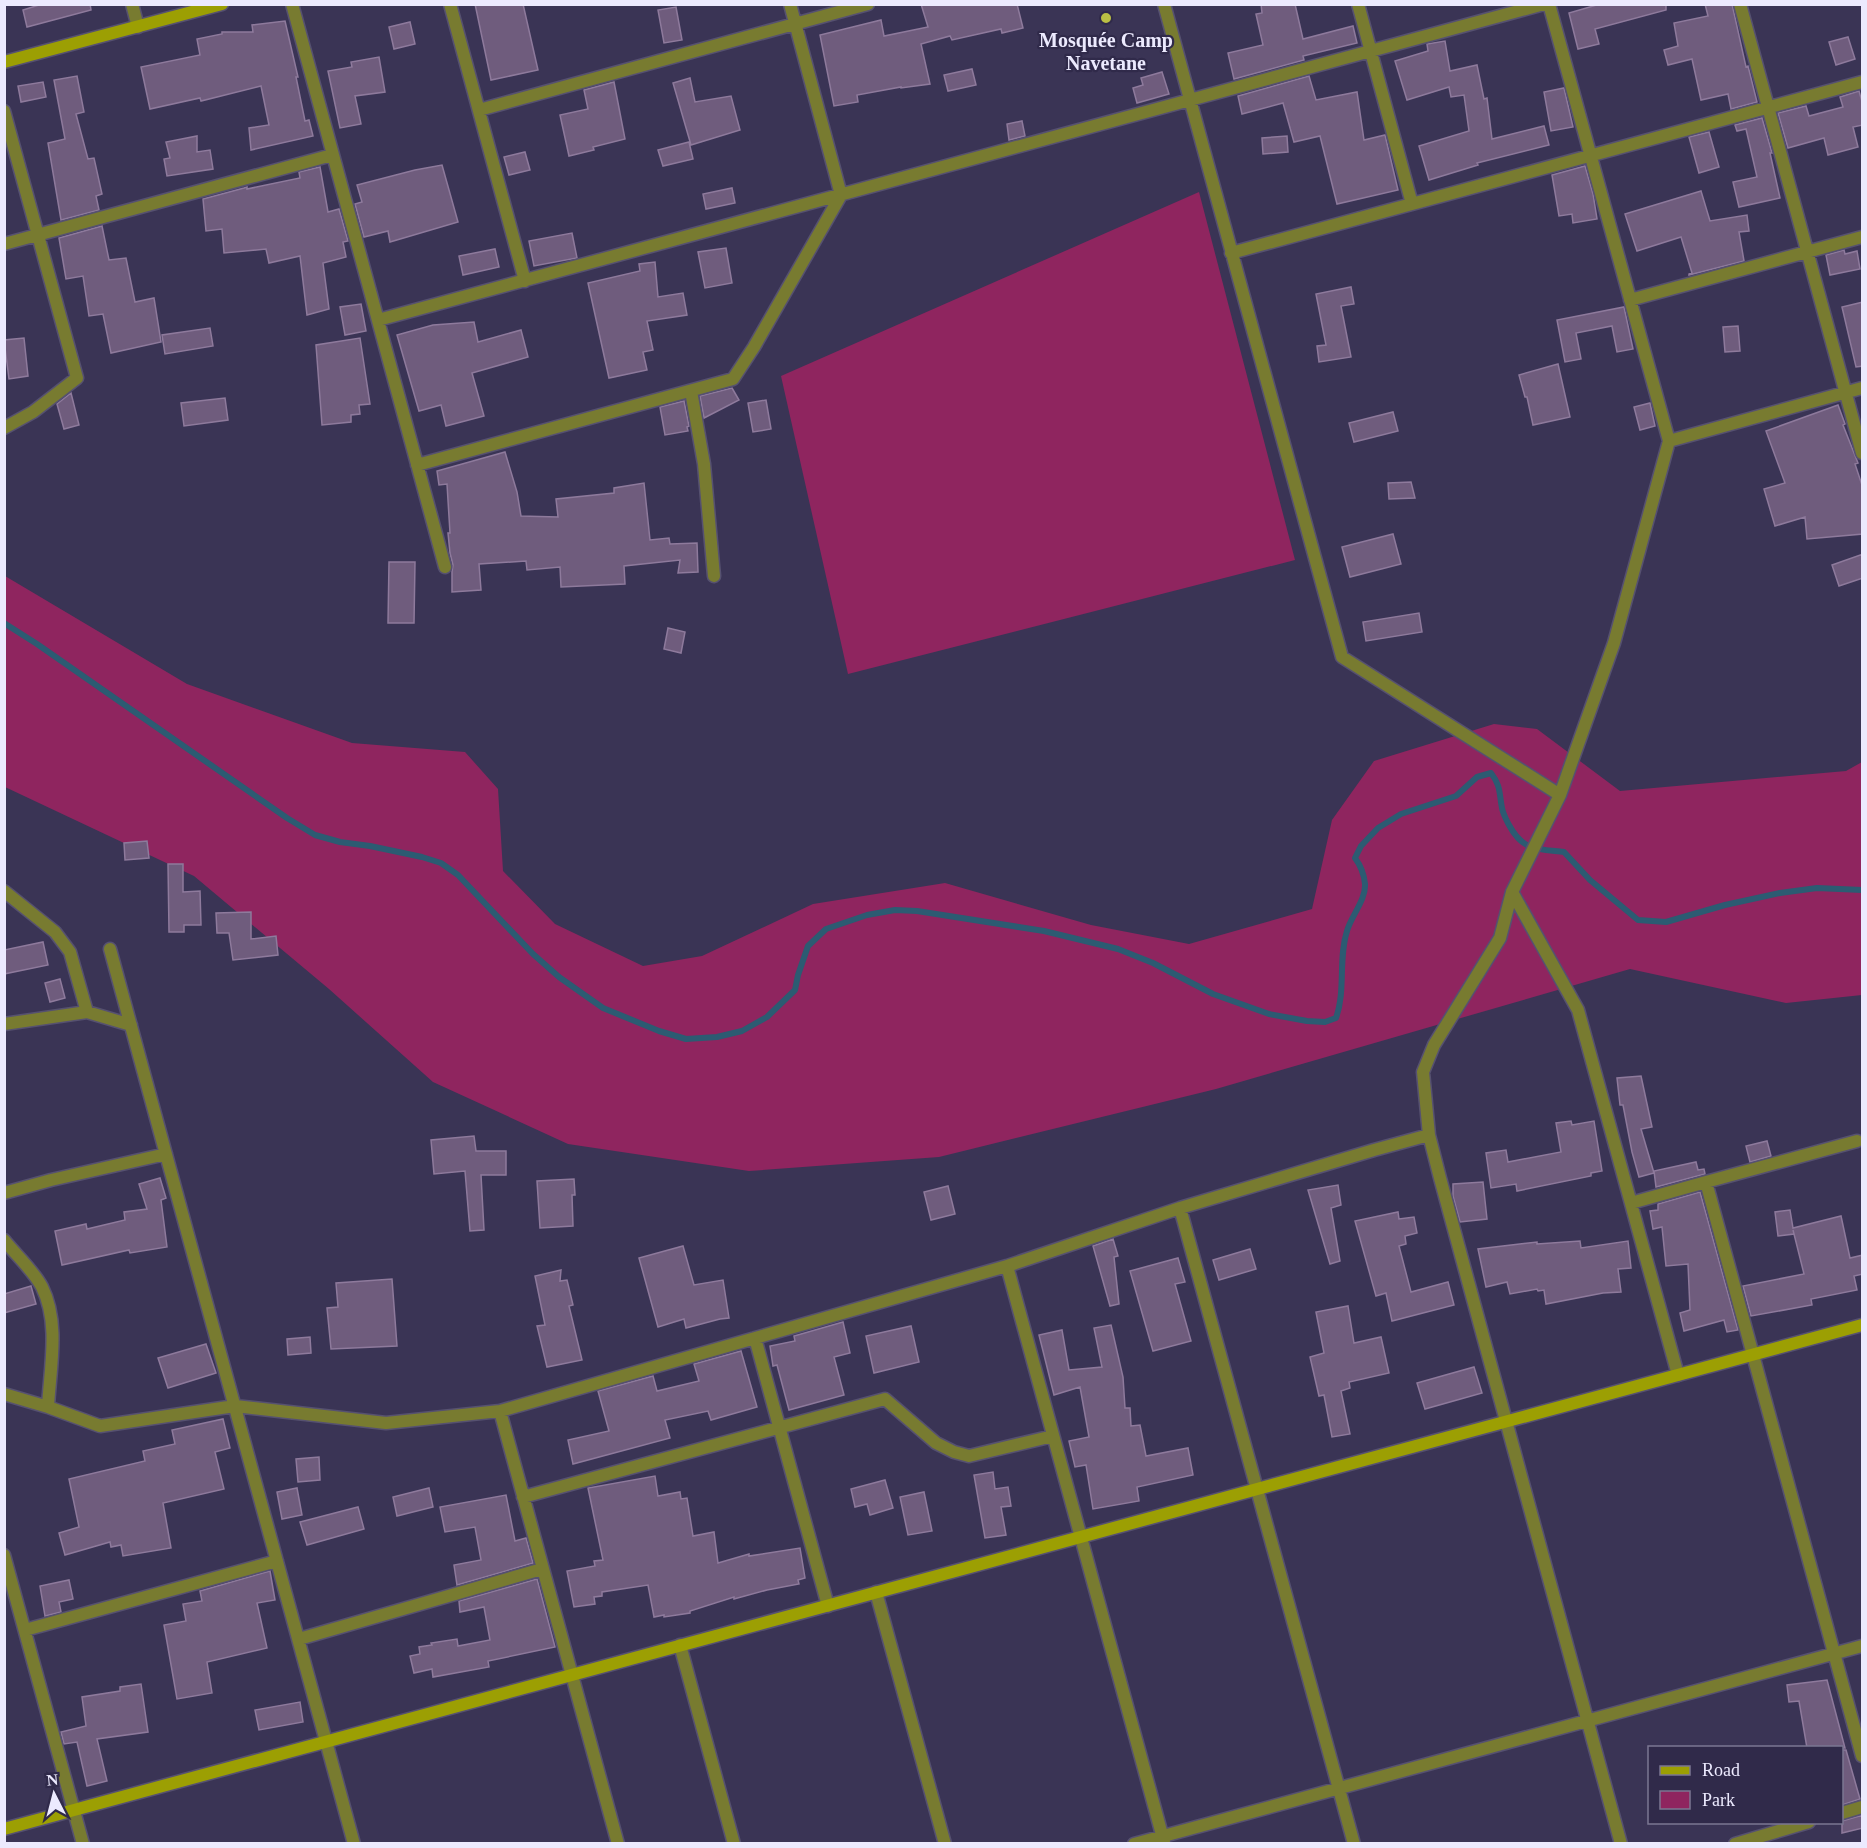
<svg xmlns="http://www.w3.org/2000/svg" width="1867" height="1848" font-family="'Times New Roman',serif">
  <rect width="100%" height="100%" fill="#3a3455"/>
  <path fill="#8f255f" d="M1199,192L1295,560L848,674L781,376Z
    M5,576L187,684L352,743L465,752L498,789L503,871L555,924L643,966L702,956L813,904L945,883L1091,925L1189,944L1312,909L1332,820L1374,761L1494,724L1537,729L1620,791L1846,771L1862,762V995L1786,1003L1630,969L1216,1089L939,1157L749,1171L568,1144L433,1082L329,989L194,876L5,787Z"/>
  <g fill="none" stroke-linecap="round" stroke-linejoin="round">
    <path stroke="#2c5b72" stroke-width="6" d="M4,623L37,644L287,818L315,835L340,842L370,846L422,857L441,863L458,875L533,954L559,977L603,1008L659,1031L686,1039L717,1037L742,1031L767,1017L795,990L798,975L808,946L826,929L867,915L895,910L917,911L1044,931L1118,949L1153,963L1213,994L1269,1014L1307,1021L1325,1022L1336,1018C1346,990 1338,959 1347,931C1351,916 1366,900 1365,884C1364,873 1361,866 1355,858L1361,846L1378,828L1401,814L1456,796L1477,777L1491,773C1501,786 1499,793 1502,808C1503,814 1506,819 1509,825C1523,851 1537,849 1564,852L1590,880L1638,920L1666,922L1725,905L1780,893L1817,888L1862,890"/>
  </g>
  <path fill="#6f5c7d" stroke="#8e7a9c" stroke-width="1.5" d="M42,4H90L91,10L27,27L23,10Z
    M475,4H523L538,70L491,80Z
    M921,4H1017L1023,28L1002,33L1001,29L952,40L950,36L921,44L930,84L901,88V87L857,95L858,102L834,106L820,35L881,20L884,36L928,27Z
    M1261,4H1295L1303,39L1353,26L1357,43L1303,56L1304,60L1234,79L1228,53L1263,45L1256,14L1262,13Z
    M1600,4H1666V10L1595,29L1599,44L1578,49L1569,13Z
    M1705,4H1732L1746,67L1748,66L1757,102L1731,109L1728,94L1701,100L1692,59L1668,65L1664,50L1678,46L1674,23L1708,16Z
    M676,7L682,40L664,43L658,10Z
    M285,21L298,77H296L305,121L309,120L313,136L251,150L249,128L269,125L261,86L201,101L200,98L150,109L141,67L200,55L197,39L222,34V32H253L252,25Z
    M410,22L415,44L394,49L389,27Z
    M1848,37L1855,59L1836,65L1829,42Z
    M1445,41L1450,71L1477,65L1484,99L1487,98L1492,139L1544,126L1549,145L1477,163L1478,165L1429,180L1419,146L1469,131L1464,95L1451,97L1449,87L1407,100L1395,61L1428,51L1427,44Z
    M379,57L385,92L355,96L361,124L340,128L328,71L352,67L351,62Z
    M972,69L976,85L948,91L944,75Z
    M1162,72L1169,94L1137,103L1133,88L1143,85L1141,78Z
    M77,76L84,112L76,114L88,159L94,158L102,194L96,196L99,210L61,220L48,143L65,139L54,80Z
    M1309,76L1316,100L1357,92L1364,140L1385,135L1398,190L1337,204L1320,136L1294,142L1283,103L1242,114L1238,96Z
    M690,78L695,102L731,96L740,130L691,145L673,83Z
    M43,82L46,97L21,102L18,86Z
    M614,82L625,139L593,147L594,150L569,156L560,115L588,109L584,90Z
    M1564,88L1573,127L1551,131L1544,92Z
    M1859,91L1863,105V125L1853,127L1858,147L1828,155L1824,138L1788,148L1778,113L1806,106L1809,116L1843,107L1840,97Z
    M1762,118L1772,153H1770L1780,198L1739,207L1733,182L1757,177L1746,129L1737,131L1735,125Z
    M1022,121L1025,136L1009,140L1007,124Z
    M1709,132L1719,167L1699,173L1689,137Z
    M197,136V152L210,150L213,169L167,176L164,159L170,158L166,142Z
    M1287,136L1288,152L1263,154L1262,138Z
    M689,142L693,159L663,166L658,150Z
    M525,152L530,170L509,175L504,157Z
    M442,165L458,222L390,242L388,231L364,237L355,204L362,202L357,185L415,170Z
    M1585,166L1593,194L1597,219L1573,223L1572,214L1559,216L1552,175Z
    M320,167L328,212L339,209L348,241L343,242L346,257L323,263L329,309L307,315L300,256L269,263L266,249L224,253L222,229L206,231L203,199L244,188L247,187V189L300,178L299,172Z
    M732,188L735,203L706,209L703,194Z
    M1701,191L1710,221L1747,215L1749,231L1739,232L1744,261L1689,275V274L1692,273L1681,237L1637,251L1625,214Z
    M102,226L109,260L126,258L135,302L154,298L161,342L111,353L103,314L89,316L83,276L66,279L59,238Z
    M572,233L577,258L534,266L529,241Z
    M726,248L732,283L705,288L698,252Z
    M495,249L499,267L463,275L459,256Z
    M1844,250L1845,254L1857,251L1860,269L1830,275L1826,255Z
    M655,262L658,297L683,293L687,315L647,321L653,350L643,352L647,370L609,378L588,283L640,271L639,264Z
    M1351,287L1354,304L1341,306L1351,357L1319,362L1317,346L1326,345L1316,294Z
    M1863,302V366L1856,367L1842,307Z
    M361,304L366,331L345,335L340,307Z
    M1624,307L1633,349L1617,352L1612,326L1576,333L1581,359L1565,362L1557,320Z
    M474,322L478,342L521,330L528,357L472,373L484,416L446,426L441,405L419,411L397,335L433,325Z
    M1738,326L1740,351L1725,352L1723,327Z
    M210,328L213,346L165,354L162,335Z
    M24,338L28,376L9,379L4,340Z
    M360,338L370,404L359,405L360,414L351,415V422L322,425L316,345Z
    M1558,364L1570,417L1533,425L1527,397H1525L1519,375Z
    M732,388L739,400L704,418L700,396Z
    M71,393L79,425L64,429L57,404Z
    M225,398L228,420L184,426L181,403Z
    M766,400L771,429L753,432L748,403Z
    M684,401L689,426L687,427L688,431L665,435L660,407Z
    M1650,403L1655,426L1640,430L1634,407Z
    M1838,405L1845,424L1843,425L1858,463L1855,464L1863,488V534L1807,539L1805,517L1775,526L1764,489L1785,483L1766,431Z
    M1393,412L1398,431L1354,442L1349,423Z
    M505,452L517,492L521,516L558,517L556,499L614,493V488L644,483L650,540L669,538L670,544L697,543L698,572L678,573L680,560L624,566L625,584L561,587L560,567L527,570L526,561L479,564L481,590L452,592V572L453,565L450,553L448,533H450L447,484L439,485L437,471Z
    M1411,482L1415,498L1389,499L1388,483Z
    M1393,534L1401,564L1350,577L1342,547Z
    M1863,554V578L1839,586L1832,565Z
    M389,562H415L414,623H388Z
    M1419,613L1422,632L1366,641L1363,622Z
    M668,628L685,632L681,653L664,649Z
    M147,841L149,858L125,860L124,843Z
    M168,864H183V892L200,891L201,925H184V932H169Z
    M251,912V939L276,936L278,955L233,960L229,933H217L216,913Z
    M43,942L48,965L4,974V950Z
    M60,979L65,998L50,1002L45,983Z
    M1641,1076L1652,1127L1641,1129L1654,1173L1639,1177L1632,1152L1623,1105H1620L1617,1078Z
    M1571,1121L1572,1125L1594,1121L1602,1171L1591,1173V1176L1517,1191L1516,1184L1491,1188L1486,1153L1506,1150L1508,1162L1561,1152L1556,1123Z
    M474,1136L476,1151H506V1175H481L484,1230L470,1231L465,1171L434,1174L431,1140Z
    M1767,1141L1771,1156L1750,1162L1746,1146Z
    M1696,1162L1698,1170L1704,1169L1705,1174L1656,1187L1654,1171Z
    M160,1178L166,1198L161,1200L167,1247L130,1253L129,1250L62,1265L55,1231L86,1224L87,1229L125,1220L124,1212L147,1209L139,1184Z
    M574,1179L575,1195H572L573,1226L540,1228L537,1181Z
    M1483,1182L1487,1219L1460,1222L1453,1196V1184Z
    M1338,1185L1341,1205L1331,1208L1340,1261L1330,1264L1308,1190Z
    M948,1186L955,1214L931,1220L924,1192Z
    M1700,1192L1738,1330L1727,1332L1724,1320L1684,1331L1680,1313L1690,1310L1688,1264L1666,1266L1662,1227L1653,1229L1650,1211L1658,1210V1204Z
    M1790,1210L1793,1228L1841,1216L1850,1258L1863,1255V1274L1854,1276L1857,1290L1811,1299L1812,1305L1751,1316L1743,1286L1804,1274L1793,1230L1794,1234L1778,1236L1775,1212Z
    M1398,1212L1399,1219L1414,1217L1417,1233L1405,1236L1406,1244L1399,1246L1411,1292L1448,1282L1454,1305L1392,1321L1386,1293L1376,1296L1355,1221Z
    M1113,1239L1118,1256L1114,1257L1119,1304L1110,1306L1093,1246Z
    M1580,1241L1581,1248L1628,1241L1631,1268L1618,1269L1621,1292L1603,1293L1546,1304L1544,1290L1538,1291L1537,1289L1510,1294L1507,1282L1486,1287L1478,1249L1537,1242V1244Z
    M683,1246L694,1285L723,1280L729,1318L720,1319L686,1328L684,1319L658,1327L639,1258Z
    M1250,1249L1256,1269L1219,1280L1213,1260Z
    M1178,1258L1185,1282L1175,1284L1191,1341L1153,1351L1130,1271Z
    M561,1270L560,1281L567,1280L573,1305L569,1306L582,1360L547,1367L537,1326L545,1325L535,1276Z
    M392,1279L397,1346L331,1349L327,1308L338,1307L336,1283Z
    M31,1286L36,1304L4,1313V1294Z
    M1348,1306L1354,1343L1381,1337L1389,1373L1349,1382L1350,1388L1341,1391L1350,1434L1332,1437L1324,1395L1319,1396L1310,1357L1324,1353L1316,1312Z
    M843,1322L850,1353L834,1357L844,1395L789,1410L777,1365L773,1366L770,1346L795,1341L794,1336Z
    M1111,1325L1123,1377L1125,1408H1130L1131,1426L1140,1425L1146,1456L1188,1448L1193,1475L1137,1487L1139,1501L1093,1509L1086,1465L1075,1467L1069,1441L1089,1437L1080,1387L1054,1395L1039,1335L1062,1330L1069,1370L1102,1367L1094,1328Z
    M911,1326L919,1362L874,1373L866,1336Z
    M310,1337L311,1353L288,1355L287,1339Z
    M206,1344L216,1373L168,1388L158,1358Z
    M741,1351L757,1407L711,1420L708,1411L665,1420L670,1438L573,1464L568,1440L609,1431L598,1391L653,1376L657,1391L699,1381L694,1364Z
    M1474,1367L1482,1393L1425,1409L1417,1383Z
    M223,1419L230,1448L215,1452L224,1489L163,1503L171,1548L123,1556L121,1545L111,1547L110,1542L65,1555L59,1533L79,1527L69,1479L145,1461L143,1451L175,1444L172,1430Z
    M319,1457L320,1480L298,1482L296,1459Z
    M993,1472L995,1489L1008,1487L1011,1506L1001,1507L1006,1535L985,1538L974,1475Z
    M655,1476L658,1496L680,1492L681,1499L687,1498L693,1536L714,1532L718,1563L749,1554V1556L800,1548L805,1578L798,1580L799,1584L767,1590L734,1599V1597L690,1611V1613L664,1617V1615L654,1617L648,1585L602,1592V1596L594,1597L595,1604L574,1607L567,1571L595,1566L594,1561L603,1560L588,1488Z
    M885,1480L893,1508L870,1515L867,1504L855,1507L851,1489Z
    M297,1488L302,1515L282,1519L277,1492Z
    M429,1488L433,1507L397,1516L393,1497Z
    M924,1492L932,1531L908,1535L900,1497Z
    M506,1495L515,1541L526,1538L533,1563L457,1585L454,1565L481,1560L475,1527L445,1532L440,1507Z
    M358,1507L364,1529L307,1545L300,1522Z
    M270,1571L275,1600L257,1603L267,1648L207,1662L212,1693L177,1699L164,1625L186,1621L183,1604L202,1601L200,1591Z
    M537,1579L555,1647L488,1661L489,1667L433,1677L432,1669L414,1673L410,1656L420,1654L419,1647L432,1645L431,1643L457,1639L458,1646L490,1640L484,1607L460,1612L459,1601Z
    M69,1580L73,1599L59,1602L61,1612L45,1616L40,1586Z
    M1827,1680L1845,1748H1807L1799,1701L1789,1702L1787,1685Z
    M141,1684L148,1732L97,1739L107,1781L87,1786L77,1742L64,1744L61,1732L86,1726L82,1697L120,1691V1687Z
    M300,1702L303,1722L259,1730L255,1710Z
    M1842,1750H1846L1860,1799L1842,1805Z
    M1863,1815V1828L1842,1833V1821Z"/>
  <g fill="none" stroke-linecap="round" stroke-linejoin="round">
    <g stroke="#565170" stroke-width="15">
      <path id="street" d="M132,4L138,27
        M292,4L445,567
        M450,4L525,281
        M1164,4L1342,657L1560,795
        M1358,4L1412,204
        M1549,4L1669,441L1614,643L1560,795L1512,892L1500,938L1434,1045L1423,1072L1429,1135L1440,1178L1621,1844
        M1740,4L1862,453
        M479,110L868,4
        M4,111L77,378L33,412L4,428
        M4,244L332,155
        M1231,253L1862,82
        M1630,300L1862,237
        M378,320L1544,4
        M691,391L704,464L714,576
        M1669,441L1862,388
        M417,465L733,379L754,347L841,195L790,4
        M4,891L55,932L70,952L87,1012
        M1512,892L1578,1010L1678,1375
        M110,949L354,1844
        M4,1024L87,1012L131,1025
        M1706,1182L1857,1141
        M4,1193L51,1180L166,1154
        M1631,1203L1706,1182L1862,1756
        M1180,1208L1354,1844
        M4,1240C16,1255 33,1270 42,1287C60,1323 50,1368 48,1407
        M1007,1266L1164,1842
        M755,1338L828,1606
        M4,1394L48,1407L100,1426L235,1406L386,1423L500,1411L1007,1266L1180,1208L1374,1150L1429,1135
        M500,1411L618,1844
        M523,1497L885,1399L936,1443L954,1452L969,1456L1053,1436
        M4,1555L83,1844
        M876,1592L945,1844
        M25,1630L277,1561
        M299,1639L542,1569
        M680,1645L734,1844
        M1842,1813L1862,1807
        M1134,1844L1862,1646
        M1735,1844L1809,1822"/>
    </g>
    <g stroke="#565170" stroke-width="15">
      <path id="secondary" d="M4,62L222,4
        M4,1829L1862,1325"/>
    </g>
    <use href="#street" stroke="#787b30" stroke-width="12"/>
    <use href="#secondary" stroke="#9c9f03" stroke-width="12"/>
  </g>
  <circle fill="#bbc044" stroke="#302a4a" stroke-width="2" cx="1106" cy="18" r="6"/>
  <g text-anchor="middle" stroke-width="4.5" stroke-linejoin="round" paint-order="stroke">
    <g font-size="20" font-weight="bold" fill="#eceafe" stroke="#302a4a">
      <text x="1106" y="47">Mosquée Camp<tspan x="1106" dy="23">Navetane</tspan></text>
    </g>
  </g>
  <rect width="1867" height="1848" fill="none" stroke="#eceafe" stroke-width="12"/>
  <rect x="1648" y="1746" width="195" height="78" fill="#302a4a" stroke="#7b7792" stroke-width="1.5"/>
  <rect x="1660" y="1766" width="30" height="9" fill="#9c9f03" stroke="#7b7792" stroke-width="1.5"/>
  <text x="1702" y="1776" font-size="18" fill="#eceafe">Road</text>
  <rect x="1660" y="1791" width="30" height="18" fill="#8f255f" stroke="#7b7792" stroke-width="1.5"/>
  <text x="1702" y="1806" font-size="18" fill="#eceafe">Park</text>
  <g transform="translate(54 1794) rotate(354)" stroke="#302a4a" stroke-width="4.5" paint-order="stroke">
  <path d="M0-4.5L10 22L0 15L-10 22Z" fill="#eceafe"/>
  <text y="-9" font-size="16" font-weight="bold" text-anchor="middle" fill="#eceafe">N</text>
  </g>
</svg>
